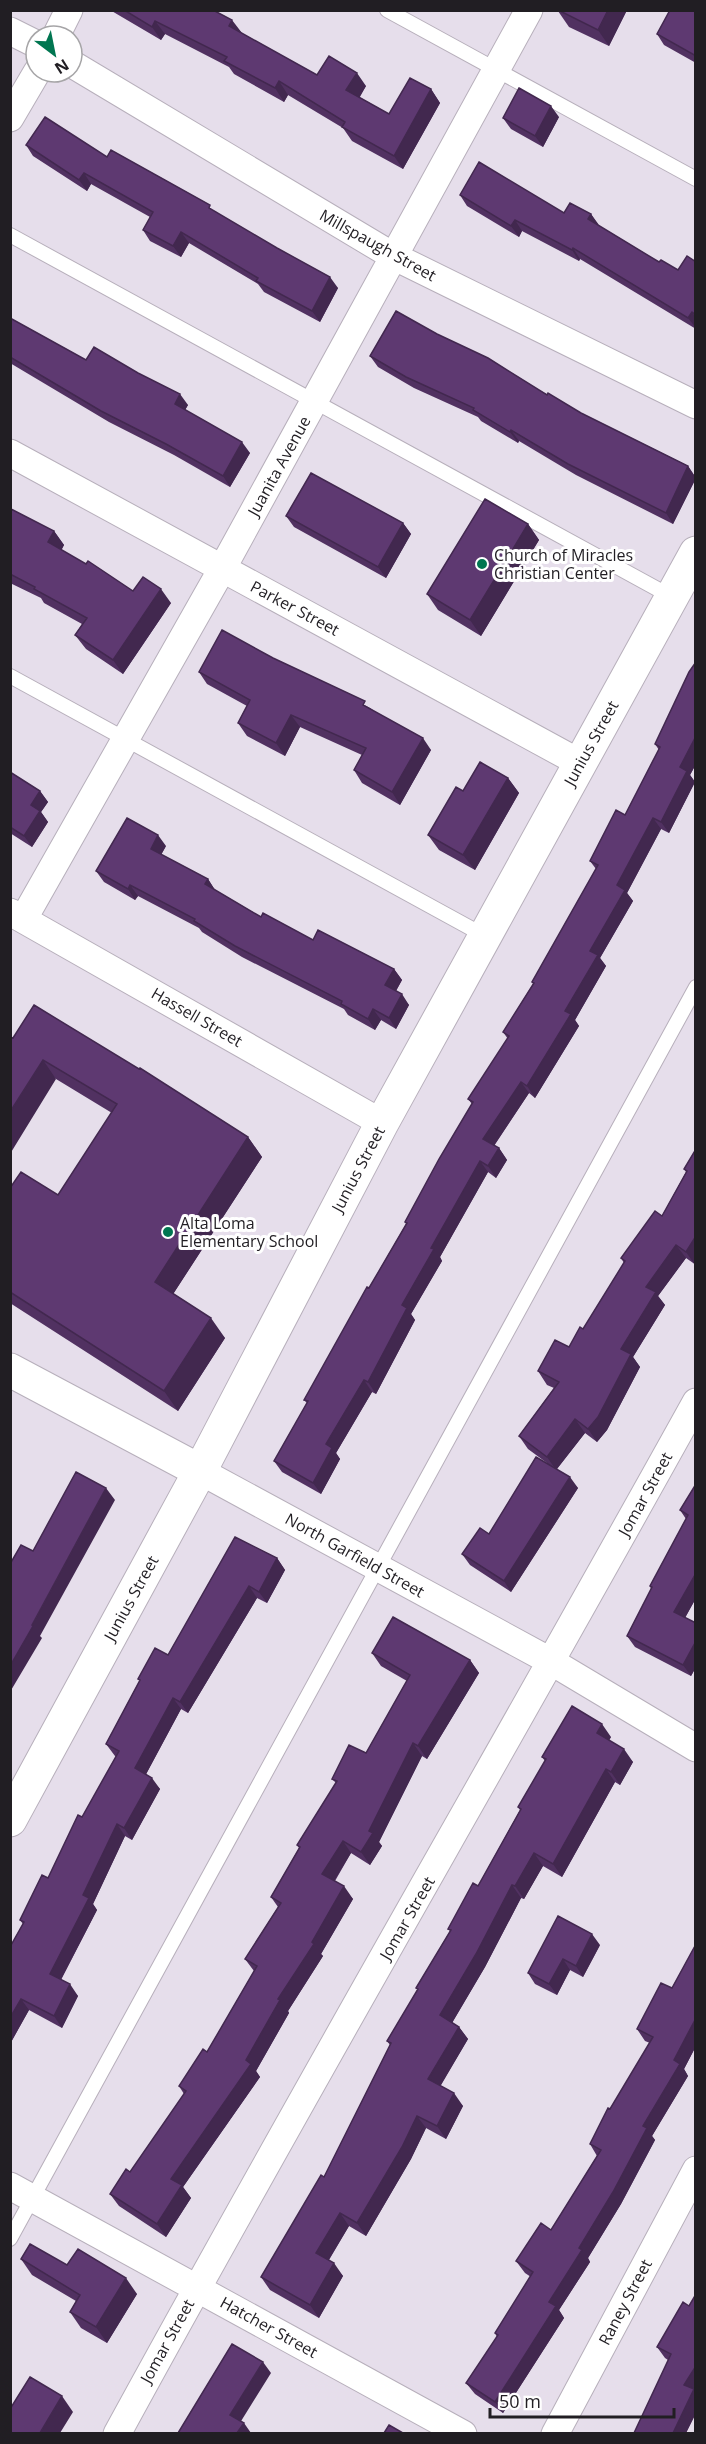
<svg xmlns="http://www.w3.org/2000/svg" width="706" height="2444" font-family="'Open Sans',sans-serif">
  <rect width="100%" height="100%" fill="#e6deeb"/>
  <g fill="none" stroke-linecap="round" stroke-linejoin="round">
    <g stroke="#b7afbb" stroke-width="16">
      <path id="lane" d="M387,10L696,179
        M10,235L672,597
        M10,676L485,936
        M10,2239L696,987"/>
    </g>
    <g stroke="#b7afbb" stroke-width="29">
      <path id="street" d="M10,31L36,44
        M56,36L69,10
        M72,64L393,256L696,405
        M10,118L37,72
        M10,453L580,763
        M10,912L382,1123
        M24,918L222,569L529,10
        M200,1471L552,1662L696,1748
        M10,2186L463,2434
        M117,2434C306,2087 505,1747 696,1402
        M555,2434L696,2170"/>
    </g>
    <g stroke="#b7afbb" stroke-width="35">
      <path id="secondary" d="M10,1370L200,1471
        M10,1820L200,1471L382,1123L696,553"/>
    </g>
    <use href="#lane" stroke="#fff" stroke-width="14"/>
    <use href="#street" stroke="#fff" stroke-width="27"/>
    <use href="#secondary" stroke="#fff" stroke-width="33"/>
  </g>
  <path fill="#513161" d="M110,10H213L242,34L317,75L366,86L359,97L389,114L431,89L440,103L403,169L352,141L343,128L288,95L284,102L234,74L229,67L165,34L161,40Z
    M627,10L609,46L569,27L558,11Z
    M696,11V63L664,45L657,34Z
    M559,117L543,147L511,129L503,118Z
    M26,145L107,157L214,211L338,288L320,322L264,292L258,284L189,243L181,257L150,241L143,230L150,217L91,184L87,191L33,156Z
    M460,195L564,213L591,214L598,225L659,262L678,270L696,262V329L580,259L579,261L522,231L519,237L467,206Z
    M10,318L86,360L188,405L185,410L250,453L230,487L174,455L109,422L10,363Z
    M437,334L581,413L688,466L696,478L673,524L576,475L519,441L518,443L481,421L478,417L414,388L378,367L370,356Z
    M10,511L54,531L64,545L61,550L133,591L171,603L123,674L86,649L75,635L82,624L44,603L41,598L10,583Z
    M286,516L403,523L411,534L386,578L294,527Z
    M528,524L539,540L481,636L438,610L427,594Z
    M273,658L370,708L431,750L400,805L362,783L354,770L362,755L300,727L285,756L247,736L238,723L247,706L207,684L199,672Z
    M696,662V764L690,775L695,782L669,833L661,829L627,893L633,901L600,958L606,966L575,1020L579,1026L535,1098L529,1093L494,1146L499,1148L507,1160L496,1178L488,1172L440,1257L442,1261L411,1314L415,1320L376,1394L372,1392L336,1453L340,1459L321,1494L282,1472L274,1461L307,1403L304,1400L406,1224L405,1222L472,1104L468,1099L508,1039L503,1032L533,984L532,982L596,869L590,861L625,815L659,750L655,744Z
    M10,772L40,791L48,802L41,812L48,822L32,847L10,833Z
    M508,778L519,793L475,870L439,850L428,835L463,791Z
    M166,846L161,855L208,879L215,890L261,917L313,940L394,969L402,980L396,991L409,1005L396,1029L381,1020L375,1030L348,1015L344,1009L242,957L202,932L199,928L138,896L135,900L104,882L96,871Z
    M10,1037L248,1137L262,1157L173,1294L225,1338L178,1411L10,1303V1188L58,1195L112,1113L56,1079Z
    M696,1149V1265L686,1258L658,1296L665,1305L633,1357L640,1367L607,1430L597,1442L585,1433L557,1469L578,1488L511,1592L470,1565L462,1554L489,1534L547,1463L528,1449L519,1436L554,1388L547,1385L538,1371L569,1347L583,1329L624,1263L621,1258L662,1216L686,1172L684,1169Z
    M696,1484V1598L685,1618L696,1623V1667L691,1676L635,1647L627,1636L651,1589L650,1586L686,1519L680,1510Z
    M277,1558L285,1570L267,1603L257,1598L188,1713L181,1709L146,1774L160,1789L132,1840L125,1836L93,1904L97,1910L61,1980L78,1996L62,2028L29,2010L10,2044V1947L23,1924L20,1920L48,1878L116,1757L115,1756L106,1744L140,1680L138,1679L168,1655Z
    M372,1653L470,1660L479,1673L427,1759L422,1756L379,1842L382,1846L370,1865L351,1853L335,1881L353,1899L321,1954L323,1956L288,2011L289,2013L256,2071L260,2077L183,2187L191,2198L166,2237L119,2206L110,2194L130,2172L184,2094L179,2086L207,2052L254,1971L245,1959L278,1907L271,1897L299,1848L297,1845L336,1783L332,1779L366,1753L407,1681L381,1666Z
    M611,1737L609,1740L633,1762L620,1785L615,1782L562,1877L543,1866L524,1899L521,1898L485,1967L452,2023L459,2027L468,2039L440,2086L463,2106L446,2139L426,2128L411,2159L366,2236L349,2226L329,2260L343,2276L319,2318L270,2290L261,2277L324,2177L390,2045L387,2041L418,1990L416,1988L450,1931L448,1929L478,1886L520,1810L518,1807L545,1761L542,1757Z
    M696,1944V2046L684,2069L688,2076L652,2136L655,2140L621,2204L588,2258L590,2262L559,2310L564,2318L503,2413L475,2394L466,2383L497,2337L495,2333L531,2277L525,2273L516,2261L551,2230L597,2156L590,2144L650,2043L645,2041L637,2029L672,1988Z
    M600,1945L583,1977L570,1970L557,1995L535,1984L528,1973Z
    M21,2259L67,2265L137,2294L107,2343L81,2328L70,2312L76,2301L32,2275Z
    M696,2294V2413L686,2433L668,2360L665,2358L657,2347L689,2306Z"/>
  <path fill="#42284f" d="M608,10H627L609,46L598,30Z
    M232,20L242,33L229,26Z
    M155,21L165,34L161,40L152,27Z
    M357,73L366,86L356,104L346,90Z
    M279,81L288,95L284,102L275,88Z
    M431,89L440,103L403,169L394,156Z
    M551,106L559,117L543,147L535,136Z
    M84,173L91,184L87,191L79,180Z
    M591,214L599,225L588,219Z
    M515,220L522,231L519,237L511,226Z
    M181,232L189,243L181,257L173,246Z
    M573,248L580,259L579,261L572,250Z
    M330,277L338,288L320,322L312,311Z
    M692,312L696,318V328L688,318Z
    M180,394L188,405L182,415L175,404Z
    M511,430L519,441L518,443L510,432Z
    M242,442L250,453L230,487L223,476Z
    M688,466L696,478L673,524L666,513Z
    M403,523L411,534L386,578L378,567Z
    M528,524L539,540L481,636L470,620Z
    M54,531L64,545L58,557L48,542Z
    M161,589L171,603L123,674L113,660Z
    M291,715L300,727L285,756L276,743Z
    M696,736V764L690,775L695,782L669,833L661,822L680,767Z
    M423,738L431,750L400,805L392,792Z
    M508,778L519,793L475,870L463,855Z
    M40,791L48,802L41,812L48,822L32,847L24,836L31,805Z
    M653,818L661,829L627,893L633,901L600,958L606,966L575,1020L579,1026L535,1098L527,1086L565,1011L617,885Z
    M158,835L166,846L158,860L151,849Z
    M208,879L215,890L205,884Z
    M130,885L138,896L135,900L128,889Z
    M394,969L402,980L393,996L385,985Z
    M402,994L409,1005L396,1029L389,1018Z
    M373,1009L381,1020L375,1030L368,1019Z
    M43,1060L56,1079L10,1154V1112Z
    M521,1082L529,1093L491,1150L483,1139Z
    M248,1137L262,1157L168,1302L155,1282Z
    M499,1148L507,1160L496,1178L488,1166Z
    M480,1161L488,1172L440,1257L442,1261L411,1314L415,1320L376,1394L368,1382L402,1305L431,1248Z
    M696,1236L695,1265L686,1252Z
    M676,1245L686,1258L658,1296L665,1305L633,1357L640,1367L607,1430L597,1442L588,1429L646,1287Z
    M211,1318L225,1338L178,1411L164,1391Z
    M364,1380L372,1392L336,1453L340,1459L321,1494L313,1483L326,1444Z
    M575,1419L585,1433L556,1470L547,1457Z
    M570,1477L578,1488L511,1592L504,1581Z
    M106,1488L115,1500L40,1636L42,1638L10,1692V1666L32,1625Z
    M277,1558L285,1570L267,1603L259,1592Z
    M696,1573V1598L682,1623L674,1612Z
    M249,1586L257,1598L188,1713L180,1702Z
    M696,1641V1667L691,1676L683,1665Z
    M470,1660L479,1673L427,1759L418,1746Z
    M173,1698L181,1709L143,1780L135,1768Z
    M602,1724L611,1737L606,1746L597,1733Z
    M413,1743L422,1756L379,1842L382,1846L370,1865L361,1852L369,1831Z
    M624,1749L633,1762L620,1785L611,1772Z
    M606,1769L615,1782L562,1877L553,1864Z
    M152,1778L160,1789L132,1840L124,1828Z
    M117,1824L125,1836L93,1904L97,1910L58,1985L50,1974L83,1895Z
    M343,1841L351,1853L331,1886L322,1874Z
    M534,1853L543,1866L524,1899L515,1886Z
    M512,1885L521,1898L485,1967L449,2028L440,2015Z
    M344,1886L353,1899L321,1954L323,1956L288,2011L289,2013L256,2071L260,2077L183,2187L191,2198L166,2237L157,2224L171,2179L246,2060L278,1999Z
    M592,1934L600,1945L583,1977L576,1966Z
    M563,1959L570,1970L557,1995L549,1984Z
    M70,1984L78,1996L62,2028L54,2016Z
    M21,1999L29,2010L10,2044V2018Z
    M696,2018V2046L684,2069L688,2076L652,2136L655,2140L621,2204L588,2258L590,2262L559,2310L564,2318L503,2413L495,2402L579,2248L643,2126L674,2060Z
    M459,2027L468,2039L437,2092L428,2079Z
    M454,2093L463,2106L446,2139L437,2126Z
    M417,2116L426,2128L411,2159L366,2236L357,2223Z
    M340,2213L349,2226L325,2266L316,2253Z
    M334,2263L343,2276L319,2318L310,2305Z
    M126,2278L137,2294L107,2343L96,2327Z
    M263,2362L271,2373L238,2426L230,2415Z
    M696,2366V2413L686,2433H673L684,2385Z
    M62,2396L73,2412L60,2433H40Z
    M244,2423L251,2433H237Z"/>
  <path fill="#5e3971" stroke="#42284f" stroke-width="1.5" d="M124,10H213L232,20L229,26L317,75L329,56L357,73L346,90L389,114L410,78L431,89L394,156L342,127L345,122L279,81L275,88L224,61L227,57L155,21L152,27Z
    M558,10H608L598,30Z
    M670,10L696,11V56L657,34Z
    M519,88L551,106L535,136L503,118Z
    M45,117L107,157L111,150L210,205L209,208L277,248L330,277L312,311L256,281L258,278L181,232L173,246L143,230L153,212L84,173L79,180L26,145Z
    M479,162L564,213L570,203L591,214L588,219L659,262L661,260L678,270L687,256L696,262V315L692,312L688,318L573,248L572,250L515,220L511,226L460,195Z
    M396,311L437,334L488,358L547,395L548,393L581,413L688,466L666,513L568,464L511,430L510,432L473,410L474,408L406,377L370,356Z
    M10,318L86,360L94,347L138,373L180,394L175,404L242,442L223,476L166,444L101,411L10,357Z
    M311,473L403,523L378,567L286,516Z
    M485,499L528,524L470,620L427,594Z
    M11,509L54,531L48,542L86,564L88,561L133,591L143,577L161,589L113,660L75,635L87,618L34,589L35,587L10,574Z
    M222,630L273,658L365,701L363,705L423,738L392,792L354,770L366,748L291,715L276,743L238,723L250,700L199,672Z
    M696,662V736L680,767L687,771L661,822L653,818L617,885L625,890L590,951L598,955L565,1011L571,1014L527,1086L521,1082L483,1139L499,1148L488,1166L480,1161L431,1248L434,1249L402,1305L407,1308L368,1382L364,1380L326,1444L332,1448L313,1483L274,1461L308,1401L304,1400L367,1287L369,1288L407,1223L405,1222L439,1159L473,1102L468,1099L509,1036L503,1032L534,983L532,982L598,865L590,861L616,810L625,815L660,747L655,744L689,672Z
    M480,762L508,778L463,855L428,835L456,787L463,791Z
    M10,772L40,791L31,805L40,811L24,836L10,827Z
    M127,818L158,835L151,849L208,879L205,884L261,917L263,913L313,940L318,930L394,969L385,985L402,994L389,1018L373,1009L368,1019L341,1004L342,1001L235,946L194,921L195,919L130,885L128,889L96,871Z
    M34,1005L139,1069L140,1068L248,1137L155,1282L211,1318L164,1391L10,1292V1188L21,1172L58,1195L117,1104L43,1060L10,1112V1037L13,1038Z
    M696,1149V1236L686,1252L676,1245L646,1287L656,1292L621,1349L631,1354L598,1417L588,1429L575,1419L547,1457L519,1436L559,1382L538,1371L555,1340L569,1347L580,1327L583,1329L625,1261L621,1258L655,1211L662,1216L687,1171L684,1169Z
    M536,1457L570,1477L504,1581L462,1554L480,1528L489,1534Z
    M76,1472L106,1488L32,1625L33,1626L10,1666V1564L21,1545L33,1551Z
    M696,1484V1573L674,1612L696,1623V1641L683,1665L627,1636L652,1587L650,1586L688,1515L680,1510Z
    M235,1537L277,1558L259,1592L249,1586L180,1702L173,1698L135,1768L152,1778L124,1828L117,1824L83,1895L89,1898L50,1974L70,1984L54,2016L21,1999L10,2018V1947L24,1922L20,1920L42,1875L48,1878L78,1815L82,1817L119,1751L106,1744L140,1680L138,1679L155,1648L168,1655Z
    M393,1617L470,1660L418,1746L413,1743L369,1831L373,1833L361,1852L343,1841L322,1874L344,1886L312,1942L314,1944L278,1999L280,2000L246,2060L251,2064L171,2179L182,2185L157,2224L110,2194L126,2169L130,2172L186,2091L179,2086L203,2049L207,2052L257,1966L245,1959L281,1903L271,1897L300,1847L297,1845L337,1781L332,1779L349,1745L366,1753L410,1675L372,1653Z
    M572,1706L602,1724L597,1733L624,1749L611,1772L606,1769L553,1864L534,1853L515,1886L512,1885L476,1954L440,2015L459,2027L428,2079L454,2093L437,2126L417,2116L402,2147L357,2223L340,2213L316,2253L334,2263L310,2305L261,2277L321,2175L324,2177L391,2043L387,2041L418,1989L416,1988L451,1930L448,1929L473,1883L478,1886L521,1809L518,1807L546,1759L542,1757Z
    M558,1916L592,1934L576,1966L563,1959L549,1984L528,1973Z
    M696,1944V2018L674,2060L680,2064L643,2126L647,2128L613,2192L579,2248L582,2250L549,2302L556,2306L495,2402L466,2383L498,2335L495,2333L533,2272L516,2261L541,2223L551,2230L601,2150L590,2144L608,2108L610,2109L653,2037L637,2029L661,1983L672,1988Z
    M30,2244L67,2265L78,2249L126,2278L96,2327L70,2312L80,2295L21,2259Z
    M696,2294V2366L684,2385L694,2389L673,2433H634L671,2354L657,2347L683,2302L689,2306Z
    M232,2344L263,2362L230,2415L244,2423L237,2433H178Z
    M30,2377L62,2396L40,2433H10V2409Z
    M389,2425L403,2433H384Z"/>
  <g fill="#017651" stroke="#fff" stroke-width="2">
    <circle cx="482" cy="564" r="6"/>
    <circle cx="168" cy="1232" r="6"/>
  </g>
  <g text-anchor="middle" stroke-width="6" stroke-linejoin="round" paint-order="stroke">
    <g font-size="16" fill="#211e23" stroke="#fff">
      <text transform="translate(378 245) rotate(29)" y="6">Millspaugh Street</text>
      <text transform="translate(279 466) rotate(-61)" y="6">Juanita Avenue</text>
      <text transform="translate(295 608) rotate(28)" y="6">Parker Street</text>
      <text transform="translate(591 743) rotate(-61)" y="6">Junius Street</text>
      <text transform="translate(197 1017) rotate(30)" y="6">Hassell Street</text>
      <text transform="translate(358 1169) rotate(-62)" y="6">Junius Street</text>
      <text transform="translate(645 1494) rotate(-61)" y="6">Jomar Street</text>
      <text transform="translate(355 1555) rotate(29)" y="6">North Garfield Street</text>
      <text transform="translate(131 1598) rotate(-61)" y="6">Junius Street</text>
      <text transform="translate(407 1918) rotate(-60)" y="6">Jomar Street</text>
      <text transform="translate(625 2302) rotate(-62)" y="6">Raney Street</text>
      <text transform="translate(269 2327) rotate(29)" y="6">Hatcher Street</text>
      <text transform="translate(167 2341) rotate(-61)" y="6">Jomar Street</text>
    </g>
    <g font-size="16" fill="#211e23" stroke="#fff" text-anchor="start">
      <text x="494" y="561">Church of Miracles<tspan x="494" dy="18">Christian Center</tspan></text>
      <text x="180" y="1229">Alta Loma<tspan x="180" dy="18">Elementary School</tspan></text>
    </g>
  </g>
  <rect width="706" height="2444" fill="none" stroke="#211e23" stroke-width="24"/>
  <g transform="translate(54 54) rotate(148)"><circle r="28" fill="#ffffff" stroke="#a6a5a7" stroke-width="1.5"/>
  <path d="M0-4.5L10 22L0 15L-10 22Z" fill="#017651"/>
  <text y="-9" font-size="16" font-weight="bold" text-anchor="middle" fill="#211e23">N</text>
  </g>
  <path d="M490 2408v9h184v-9" fill="none" stroke="#211e23" stroke-width="3"/>
  <text x="499" y="2408" font-size="18" fill="#211e23" stroke="#ffffff" stroke-width="4.5" paint-order="stroke">50 m</text>
</svg>
